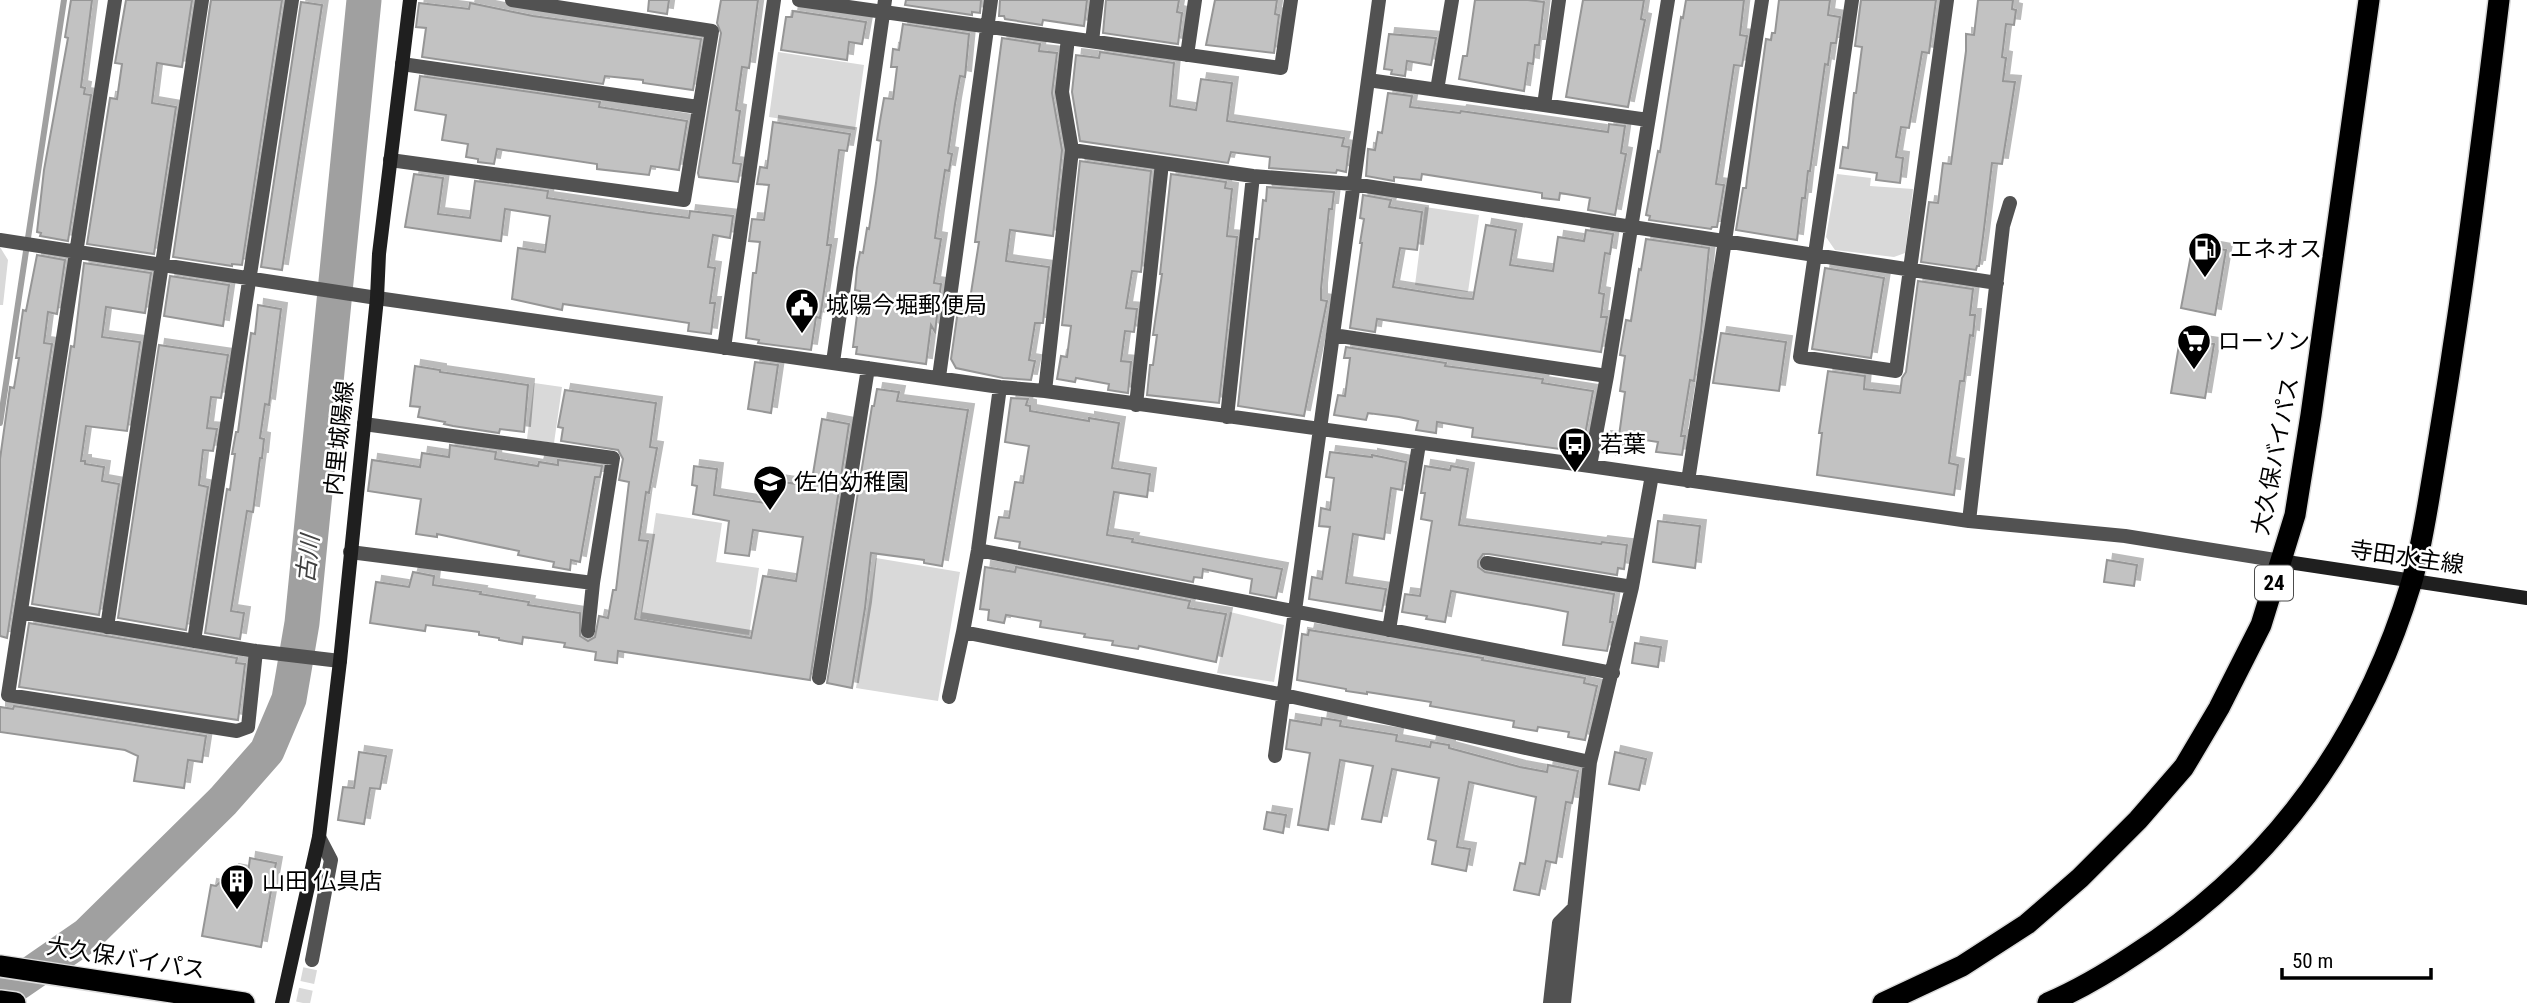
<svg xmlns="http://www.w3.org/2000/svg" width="2527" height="1003" font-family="'Roboto Condensed','Noto Sans JP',sans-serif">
  <defs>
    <filter id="shadow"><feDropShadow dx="6" dy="-6" stdDeviation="0" flood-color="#0004"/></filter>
  </defs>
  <rect width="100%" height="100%" fill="#fff"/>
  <path fill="#d9d9d9" d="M778,52L864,65L855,130L769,117Z
    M1837,174L1871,178L1870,186L1913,189L1905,253L1894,257L1835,250L1826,237Z
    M1425,207L1479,215L1468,292L1415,285Z
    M0,247L8,260L3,305H0Z
    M534,383L562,387L554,443L527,439Z
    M656,513L722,523L716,562L759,568L749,635L640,619Z
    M876,558L960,572L938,701L856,688Z
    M1230,612L1284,625L1274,682L1217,673Z"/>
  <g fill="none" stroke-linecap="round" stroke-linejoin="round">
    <path stroke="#a0a0a0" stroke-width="6" d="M0,423L64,0"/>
    <path stroke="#a0a0a0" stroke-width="35" d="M0,995L87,935L223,801L267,751L289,699L302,623L364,0"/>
  </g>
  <path fill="#c2c2c2" stroke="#969696" stroke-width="2" filter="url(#shadow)" d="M71,0H92L81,87L85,88L84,94L91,95L68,241L40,236L41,233L37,232L44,170L68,38L65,37Z
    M126,0H192L182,67L157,63L152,103L176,107L154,254L87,244L110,98L117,99L122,64L115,63Z
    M211,0H282L242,265L232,264V266L173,257Z
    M649,0H669L667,14L648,11Z
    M721,0H758L749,68L742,67L736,110L740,111L733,163L741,164L738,182L699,177L698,173L721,33L717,23Z
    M906,0H981L980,13L972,12V15L905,5Z
    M1000,0H1087L1084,26L1043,20L1042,25L1005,19L1004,16H999Z
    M1106,0H1179L1177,12L1182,13L1178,44L1103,33Z
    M1215,0H1277L1275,14L1279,15L1274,53L1206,45Z
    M1475,0H1528L1544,2L1539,45H1535L1533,64L1528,63L1524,91L1459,79L1463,56H1467Z
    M1583,0H1644L1641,19L1645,20L1628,107L1566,97Z
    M1686,0H1744L1740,35L1747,36L1742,66L1734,65L1716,184L1724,185L1717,227H1712L1711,229L1649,220L1650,216L1646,215L1658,151L1660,152L1681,17L1683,18Z
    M1779,0H1830L1828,15L1840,17L1836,43H1831L1828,65L1825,64L1810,171H1808L1805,198H1802L1797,240L1736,230L1743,188H1746L1747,178L1766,39L1771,40L1772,33H1775Z
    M1861,0H1936L1929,53L1922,52L1909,128L1901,127L1896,157L1903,158L1900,183L1876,180L1877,173L1840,168L1843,147L1848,148L1854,93H1856L1862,47L1855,46Z
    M1978,0H2013L2012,9L2016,10L2014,25L2006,24L2002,57L2006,58L2003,81L2015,82L2011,108L2002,164L1992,163L1983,237L1979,266H1977L1976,270L1921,262L1929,202L1938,203L1943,163L1951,164L1966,51V34L1974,35Z
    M301,2L322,5L282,270L261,267Z
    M419,3L469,9L470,3L533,16L701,39L693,90L643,83V80L605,76L603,84L422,57L426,28L416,27Z
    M793,11L866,22L862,44L849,42L847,60L781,50L786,17H792Z
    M903,24L969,34L965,77L960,76L955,104L948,153L952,154L949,171L945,170L938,216L935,238L941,239L934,283L941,284L935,332L931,325L926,364L856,354L857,347H853L860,291L855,290L857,268L860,252L863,253L867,228L869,229L876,183L881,141L877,140L880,121L884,98L893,99L897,67H891L893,49L899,50Z
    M1389,34L1436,38L1431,65L1407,61L1405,76L1391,74L1392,70L1384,69Z
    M1002,38L1040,44L1039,51L1057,53L1052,93L1062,150L1053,236L1010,230L1006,261L1049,267L1043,323H1035L1029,360L1035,361L1031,380L1003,378L956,368L951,359L958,310L968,312L979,242H975Z
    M1100,52L1174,63L1170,106L1196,110L1201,79L1232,83L1227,121L1344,138L1342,146L1349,147L1346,172L1337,170L1336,173L1269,168L1270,157L1231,152L1228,163L1080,141L1072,92L1076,55L1099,58Z
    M420,76L600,102L599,107L687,121L679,170L651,166L649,175L597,169V164L497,149L494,164L478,162V159L466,157L468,144L442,140L446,115L415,110Z
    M1388,93L1412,96L1410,107L1460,113L1461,111L1608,132L1609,124L1625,126L1621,153L1626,154L1615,215L1588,210L1590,198L1560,193L1559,200L1542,198V193L1422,174L1421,180L1394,177V181L1366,176L1368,149L1375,150L1378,132L1382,133Z
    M773,122L850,134L847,151L839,150L827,245H831L820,318L816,317L811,350L758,343L759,340L746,338L753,273H756L760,242L749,241L752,219L764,220L769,185L757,184L760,167L767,168Z
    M1080,161L1151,171L1141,272L1132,271L1126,308L1137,309L1134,332L1125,331L1121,361L1131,362L1128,393L1108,390L1109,384L1076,378L1075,382L1057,379L1061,356L1067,357L1071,326L1062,325Z
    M414,174L443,178L438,214L470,218L475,181L548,191L547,198L650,213L689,218L690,211L733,216L730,238L713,235L708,267L715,268L710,303H715L711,334L688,331L689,323L563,304L562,310L512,299L518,248L545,252L550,216L505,209L501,241L405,227Z
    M1171,174L1226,182L1225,188L1232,189L1227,236L1237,237L1219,403L1147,395L1150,365H1153L1157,335H1153L1162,274H1160Z
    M1267,187L1334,192L1332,209H1329L1321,289V300L1327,301L1304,416L1238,406L1256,239H1259L1263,200L1266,201Z
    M1363,195L1391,200L1389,207L1422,212L1417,250L1400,248L1393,287L1461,298L1473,299L1486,225L1516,230L1510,265L1553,271L1558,237L1584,241L1586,230L1613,234L1610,254L1605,253L1599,293L1604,294L1601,317H1607L1601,352L1377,319L1375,332L1350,328L1362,243H1360L1364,219L1360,218Z
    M1646,239L1709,248L1701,331L1694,381L1690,380L1681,436H1685L1682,455L1656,452L1658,442L1619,436L1625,392L1620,391L1625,356L1620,355L1626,320L1631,321L1639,269L1641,270Z
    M2193,244L2226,250L2215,315L2181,308Z
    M37,255L65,260L57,314L48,312L44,343L52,344L7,638L0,636V459L10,387L14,388L19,358H16L23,310L26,311Z
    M84,263L151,273L145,313L106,307L102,337L140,342L127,431L86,426L81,461H85V464L104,467L102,481L119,484L99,615L32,604L71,346L74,347Z
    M1825,268L1884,278L1871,358L1812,349Z
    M170,276L229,285L223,326L164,316Z
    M1918,281L1973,289L1970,315H1975L1973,336L1970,335L1964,381H1960L1949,463L1958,465L1954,495L1817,475L1822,433H1819L1828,371L1865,376L1864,389L1900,393L1902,378L1906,372Z
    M258,305L281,309L269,405L265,404L260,438L264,439L262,458H260L253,512L247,511L231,611L244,613L240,639L205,633L227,489L230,490L235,454H232L236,432H238L251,333L255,334Z
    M1721,333L1786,342L1779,391L1713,383Z
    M2180,339L2214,344L2205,398L2171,393Z
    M159,345L228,355L221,398L211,397L207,428L217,429L213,451L203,450L199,485L208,487L186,630L118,618Z
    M1346,347L1446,363L1445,366L1543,379L1542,383L1593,391L1582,452L1472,437L1473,428L1437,422L1436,433L1416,430L1418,421L1399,417L1368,413L1366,420L1334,415L1338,395L1345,396L1350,358H1344Z
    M755,362L778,365L771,413L748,409Z
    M415,366L440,370V372L528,385L524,432L500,429L499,433L453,426L444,424L445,422L418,417L420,407L410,406Z
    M877,389L899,392L897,401L968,410L942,566L924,563V560L871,553L865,608L852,688L827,683L872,406H874Z
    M565,390L656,403L650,447L657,448L649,493L646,492L639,540L648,541L635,619L751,638L763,576L796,581L803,537L753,530L749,556L725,553L729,521L693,514L697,486L692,485L694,466L717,469L714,495L766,503L769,480L811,486L822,419L849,424L810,680L618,651L617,663L595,660L596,652L564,647L565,643L523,637L522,644L499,640V638L479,635V632L426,625L425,631L370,623L376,582L409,587L413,572L434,576L433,585L481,592L480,594L529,602L528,605L580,613V636L588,641L595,637L599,616L608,618L613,590H616L629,482L619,480L623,459L618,450L561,441L563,428L558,427Z
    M1011,398L1028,399L1026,405L1030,406V411L1089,421V418L1119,423L1112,468L1150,474L1147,497L1114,492L1107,535L1133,539L1132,542L1282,569L1276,598L1250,593L1252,579L1203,569L1202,578L1194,577L1193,582L1019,548L1020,542L995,538L999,517L1009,518L1015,482L1023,483L1029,446L1005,442Z
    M1605,437L1623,439L1621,455L1602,452Z
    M450,445L496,452L495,459L538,466L539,462L558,465V460L602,466L600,477H595L580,562L571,560L570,570L553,567L554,562L518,555L519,551L437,534V537L416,534L421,499L368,491L372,460L420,467L422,453L449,457Z
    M1330,452L1372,457V455L1406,462L1402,490L1391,488L1384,539L1353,534L1346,583L1386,589L1382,611L1309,599L1312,577L1322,579L1330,527L1319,526L1321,508L1330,510L1334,478L1326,477Z
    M1425,466L1450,470L1451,466L1468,469L1459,525L1601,544L1602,542L1627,545L1624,569L1618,568L1617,575L1489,554H1483L1478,561V567L1485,572L1614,594L1610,622H1613L1607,651L1563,645L1568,612L1548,608L1451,591L1445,622L1426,619L1427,616L1402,612L1405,594L1420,596L1432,521L1421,519L1425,493H1421Z
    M1658,521L1700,526L1695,568L1653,562Z
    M2107,560L2137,565L2134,586L2104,582Z
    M985,567L1015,572L1016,567L1190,601L1188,608L1226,614L1216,662L1139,646L1138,649L1112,645L1113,641L1084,637L1085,634L1040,627L1041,621L1006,615L1004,623L988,620L989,610L980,609Z
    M29,623L237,658L236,663L245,664L238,720L19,687Z
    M1309,630L1483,658L1482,660L1585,678L1584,683L1597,686L1585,740L1568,737L1569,732L1538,727L1537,731L1513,727L1514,721L1430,706L1431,702L1367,692V694L1346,691V689L1297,680L1302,634L1308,635Z
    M1635,643L1661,647L1658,667L1632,663Z
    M14,706L206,736L202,762L188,760L184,788L134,781L138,756L125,750L0,732V707L13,709Z
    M1322,718L1341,721L1340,726L1397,735L1396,741L1430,747L1431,742L1449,745V748L1520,767L1547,772L1548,765L1578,771L1572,803L1566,802L1556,863L1546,861L1539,895L1514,890L1520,863L1525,864L1536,797L1469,782L1457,847L1470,849L1466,871L1432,864L1436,841L1428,839L1439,778L1392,769L1381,822L1362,819L1373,766L1340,760L1328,830L1298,825L1310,753L1286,749L1290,720L1321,725Z
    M359,752L386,756L380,789L370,788L364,824L338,820L343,787L354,788Z
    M1615,752L1646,759L1639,790L1609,784Z
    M1267,812L1286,815L1283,833L1264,829Z
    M250,858L276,863L261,947L202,936L211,885L216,886L233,870L248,873Z"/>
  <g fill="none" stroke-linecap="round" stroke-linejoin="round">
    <path stroke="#d9d9d9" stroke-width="14" stroke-dasharray="14 7" stroke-linecap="butt" d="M303,1003L312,960"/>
    <g stroke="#dbdbdb" stroke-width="24">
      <path id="highway" d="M0,966L244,1003
        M0,1001L15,1003
        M1883,1003L1962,966L2027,924L2080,878L2138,820L2184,767L2219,708L2261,625L2295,515L2311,415L2369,0
        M2048,1003C2078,990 2107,973 2134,955C2273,866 2363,741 2411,584C2420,554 2425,522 2430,492C2438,444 2446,396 2453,348C2471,232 2485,116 2499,0"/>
    </g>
    <path stroke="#525252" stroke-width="14" d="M115,0L8,695L237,731L248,727L256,651
      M799,0L1281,68L1291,0
      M1852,0L1800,357L1896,371L1947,0
      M1092,41L1097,0
      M1187,55L1195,0
      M402,64L698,107
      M1368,80L1648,120
      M1437,90L1452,0
      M1544,105L1559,0
      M1072,150L1253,176L1353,184L1997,283
      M390,160L684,200L712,31L512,0
      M0,240L377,298L1000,387L1045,391L1590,466L1969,521L2125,536L2281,561
      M1333,335L1607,376
      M724,348L774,0
      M833,362L885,0
      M939,377L991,0
      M1000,387L978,550L963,632L1284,695L1590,762
      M1045,391L1072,150L1062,92L1068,38
      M1136,405L1162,163
      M1227,417L1253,176
      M1590,466L1607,376L1668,0
      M1688,481L1762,0
      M1969,521L2003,226L2010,203
      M978,550L1613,673
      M350,552L593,583L613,458L364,424
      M1487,563L1632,587
      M21,612L256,651L340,661
      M107,627L202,0
      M1389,630L1419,444
      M588,631L593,583
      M194,641L292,0
      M819,678L868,368
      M949,697L963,632
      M1275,756L1379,0
      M312,960L331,860L319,837
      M1550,1003L1559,923L1572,910
      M1564,1003L1590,762L1632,587L1652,475"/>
    <path stroke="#1f1f1f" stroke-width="14" d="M2281,561L2527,598
      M282,1003L319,837L340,661L377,298L379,254L410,0"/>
    <use href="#highway" stroke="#000" stroke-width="21"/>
  </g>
  <defs>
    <g id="fuel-pin" transform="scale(1.75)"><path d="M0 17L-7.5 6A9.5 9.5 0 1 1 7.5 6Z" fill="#000" stroke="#fff"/><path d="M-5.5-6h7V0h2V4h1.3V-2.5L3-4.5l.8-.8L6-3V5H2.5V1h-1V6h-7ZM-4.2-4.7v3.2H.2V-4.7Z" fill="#fff"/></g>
    <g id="civic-pin" transform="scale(1.75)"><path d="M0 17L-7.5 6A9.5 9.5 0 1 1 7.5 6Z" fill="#000" stroke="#fff"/><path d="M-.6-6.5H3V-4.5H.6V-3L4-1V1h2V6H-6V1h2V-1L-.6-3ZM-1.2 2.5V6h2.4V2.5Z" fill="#fff"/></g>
    <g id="supermarket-pin" transform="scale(1.75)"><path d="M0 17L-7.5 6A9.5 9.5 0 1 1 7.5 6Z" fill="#000" stroke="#fff"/><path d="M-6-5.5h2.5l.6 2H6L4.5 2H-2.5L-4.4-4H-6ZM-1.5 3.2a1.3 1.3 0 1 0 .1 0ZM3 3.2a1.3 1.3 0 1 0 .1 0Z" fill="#fff"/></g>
    <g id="bus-pin" transform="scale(1.75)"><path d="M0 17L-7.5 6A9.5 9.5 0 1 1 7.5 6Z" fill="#000" stroke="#fff"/><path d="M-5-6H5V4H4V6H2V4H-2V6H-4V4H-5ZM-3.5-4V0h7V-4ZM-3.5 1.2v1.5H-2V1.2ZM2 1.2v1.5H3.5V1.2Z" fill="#fff"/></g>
    <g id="school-pin" transform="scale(1.75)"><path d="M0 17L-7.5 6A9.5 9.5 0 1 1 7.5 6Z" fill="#000" stroke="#fff"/><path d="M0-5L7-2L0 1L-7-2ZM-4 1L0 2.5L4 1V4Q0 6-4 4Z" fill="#fff"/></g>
    <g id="building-pin" transform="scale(1.75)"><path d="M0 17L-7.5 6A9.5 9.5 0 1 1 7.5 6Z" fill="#000" stroke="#fff"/><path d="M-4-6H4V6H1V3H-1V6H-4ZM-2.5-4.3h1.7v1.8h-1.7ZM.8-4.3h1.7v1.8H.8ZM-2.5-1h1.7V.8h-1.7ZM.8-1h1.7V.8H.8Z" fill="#fff"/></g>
  </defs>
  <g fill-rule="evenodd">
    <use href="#fuel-pin" x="2205" y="249"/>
    <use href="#civic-pin" x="802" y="305"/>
    <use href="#supermarket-pin" x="2194" y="341"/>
    <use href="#bus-pin" x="1575" y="444"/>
    <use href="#school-pin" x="770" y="482"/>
    <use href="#building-pin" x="237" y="881"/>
  </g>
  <g text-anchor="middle" stroke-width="5" stroke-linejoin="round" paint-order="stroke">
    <rect fill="#fff" stroke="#4c4c4c" stroke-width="2" x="2255" y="565.5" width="38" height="35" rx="5"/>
    <g font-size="21" font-weight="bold" fill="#000">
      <text x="2274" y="590">24</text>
    </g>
    <g font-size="23" fill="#000" stroke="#fff" text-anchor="start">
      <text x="2230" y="257">エネオス</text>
      <text x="826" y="313">城陽今堀郵便局</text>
      <text x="2218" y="349">ローソン</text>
      <text x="1600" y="452">若葉</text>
      <text x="794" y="490">佐伯幼稚園</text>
      <text x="262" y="889">山田 仏具店</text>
    </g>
    <g font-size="23" fill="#000" stroke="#fff">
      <text transform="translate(339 438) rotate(-84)" y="8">内里城陽線</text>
      <text transform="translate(2275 456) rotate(-79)" y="8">大久保バイパス</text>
      <text transform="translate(2407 557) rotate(8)" y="8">寺田水主線</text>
      <text transform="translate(126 958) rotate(9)" y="8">大久保バイパス</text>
    </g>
    <g font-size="24" font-style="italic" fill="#414141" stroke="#fff">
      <text transform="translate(308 559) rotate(-84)" y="8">古川</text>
    </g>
  </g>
  <path d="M2282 968v10h149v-10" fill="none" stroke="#000000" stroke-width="3.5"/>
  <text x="2292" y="968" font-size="21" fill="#000000" stroke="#ffffff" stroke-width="5" paint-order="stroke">50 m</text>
</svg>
